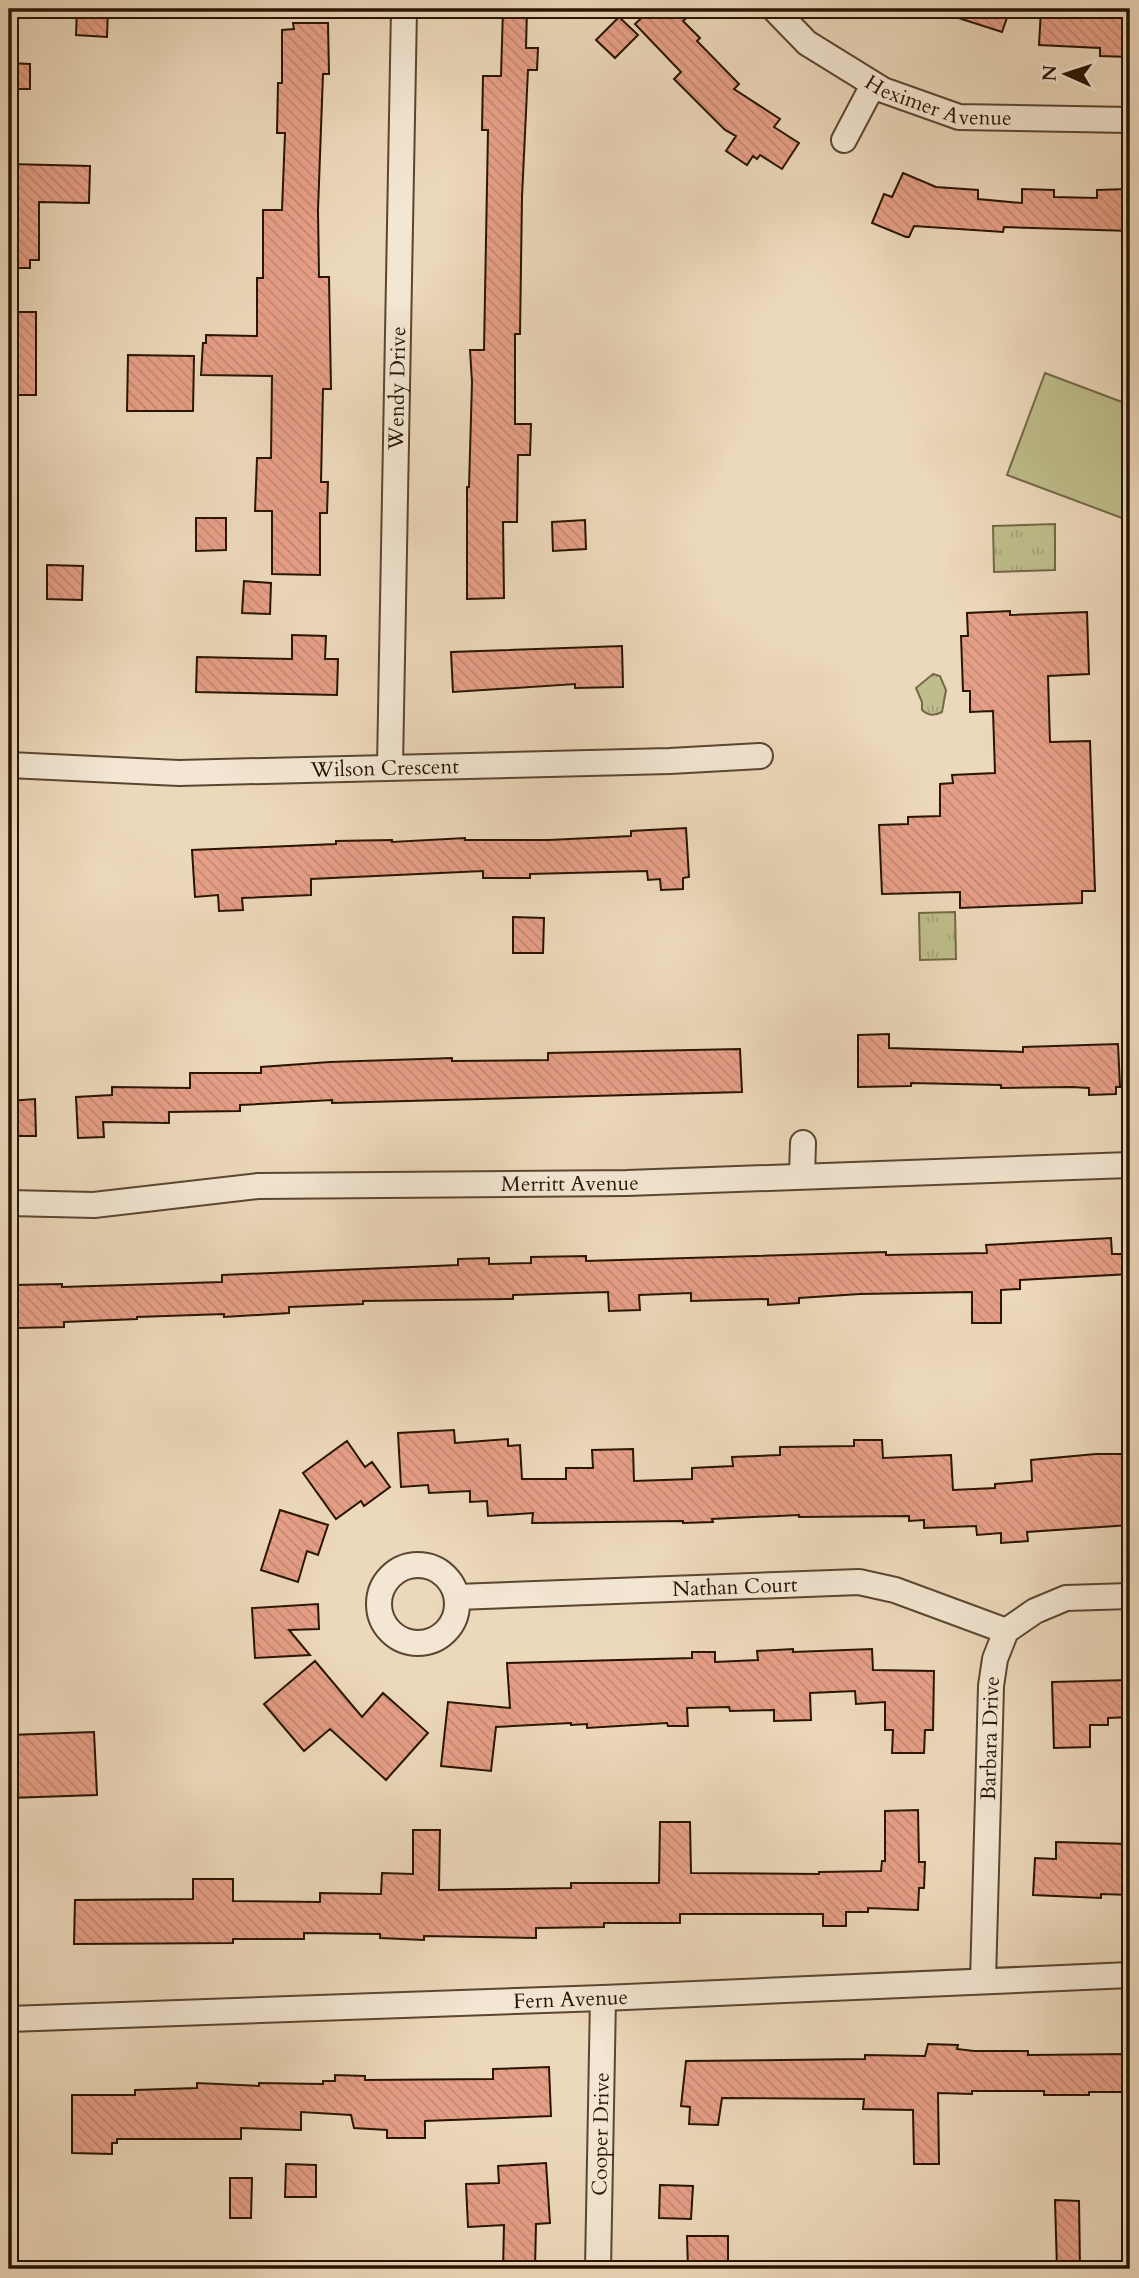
<svg xmlns="http://www.w3.org/2000/svg" width="1139" height="2278" font-family="Cardo,serif">
  <defs>
    <pattern id="park-tufts" width="24" height="20" patternUnits="userSpaceOnUse" patternTransform="scale(1.75)"><rect width="24" height="20" fill="#bebd8b"/><path d="M3 7l-1-3M5 7V3M7 7l1-3M15 17l-1-3M17 17v-4M19 17l1-3" fill="none" stroke="#a3a276"/></pattern>
    <pattern id="building-back-hatch" width="6" height="6" patternUnits="userSpaceOnUse" patternTransform="scale(1.75)"><rect width="6" height="6" fill="#e69f87"/><path d="M-1 5l2 2M0 0l6 6M5-1l2 2" fill="none" stroke="#c58873"/></pattern>
  </defs>
  <rect width="100%" height="100%" fill="#ecd8ba"/>
  <filter id="stains"><feTurbulence type="fractalNoise" baseFrequency=".00286" numOctaves="4"/><feColorMatrix values="0 0 0 0 .2 0 0 0 0 .09 0 0 0 0 .02 0 0 0 .5 -.17"/></filter>
  <radialGradient id="worn" r=".72"><stop offset=".6" stop-color="#630" stop-opacity="0"/><stop offset="1" stop-color="#630" stop-opacity=".3"/></radialGradient>
  <path fill="url(#park-tufts)" stroke="#746946" stroke-width="2" d="M1055,524V570L994,572L993,526Z
    M933,674L940,676L946,690L942,712C934,716 929,716 922,710V702L916,688Z
    M955,912L956,959L920,960L919,913Z"/>
  <path fill="#bebd8b" stroke="#746946" stroke-width="2" d="M1045,373L1130,405V521L1007,475Z"/>
  <path fill="url(#building-back-hatch)" stroke="#291502" stroke-width="2" d="M77,9H108L107,37L76,35Z
    M503,9H527L526,48H538L537,70H528L522,197L520,334H515V424H531L530,455H518L517,522H503L504,598L467,599V487H469L472,382L470,350H484L488,130H482L483,76H501Z
    M651,9H697L683,21L700,38L697,41L739,84L734,89L780,119L774,127L799,143L782,169L760,155L757,159L753,156L747,165L726,151L736,136L725,130L674,79L681,72L635,24Z
    M944,9H1010L1002,32L943,13Z
    M1041,9H1130V57L1100,56V48L1039,45Z
    M619,17L638,35L615,58L596,40Z
    M293,23H328L329,74H323L318,210L319,277H329L331,389H323L321,482H328L327,513H320V575L272,574V511H255L257,458H271L272,376L201,375L203,343H206V335L257,336V278H263V210H282L285,133H277L278,83H282V30L294,29Z
    M9,63L30,64V89H9Z
    M9,164L90,166L89,203L39,202V260H30V268H9Z
    M903,173L936,187L978,190V199L1022,203V189L1054,190V197L1097,198V190L1127,189V201H1130V231L1004,227L1003,232L914,226L909,237H906L872,223L884,194L892,197Z
    M9,312H36V395H9Z
    M128,355L194,356L193,411H127Z
    M196,518H226V550L196,551Z
    M585,520L586,549L553,551L552,522Z
    M47,565L83,566L82,600L47,599Z
    M244,581L271,583L270,614L242,613Z
    M1010,611V615L1087,612L1089,674L1048,676L1050,742L1090,741L1095,891H1082V903L960,908V892L882,894L879,825L908,824V817L940,816V784L953,783L952,775L995,773L993,711L970,712V691H963L961,636H968L967,613Z
    M292,635L326,636L325,659H338L337,695L196,692L197,657L292,659Z
    M622,646L623,687L575,688V684L453,692L451,652Z
    M686,828L689,877L683,878V889L661,890L660,879L648,880L647,871L530,874V878H483V871L311,879V895L242,898L243,910L219,911L218,895L195,897L192,850L336,844V841L392,840V842L465,838V840H549L631,836V831Z
    M513,917L544,918L543,953H513Z
    M889,1034V1048L1023,1052V1047L1118,1044L1120,1087H1116V1094L1089,1095V1088L1072,1087L1001,1088V1085L911,1083V1086L858,1087V1035Z
    M740,1049L742,1092L332,1103V1100L240,1105V1111L169,1112V1123L103,1122L104,1137L78,1138L76,1097L112,1095V1087L190,1088V1073H261V1067L330,1062L452,1058V1061L548,1060V1053Z
    M35,1099L36,1136H9V1101Z
    M1111,1238L1112,1254H1130V1274L1020,1280V1289L1001,1290V1323H972V1292L860,1294L799,1298V1303L768,1305V1299L691,1301V1293L639,1295L640,1310L609,1311L608,1292L513,1295V1299L363,1301V1304L289,1307V1313L224,1317V1314L137,1317V1319L64,1322V1327L18,1328V1325H9V1289H15L14,1285L62,1284V1287L222,1282V1275L458,1265V1259L489,1258V1264L531,1263V1257L586,1256V1261L886,1252V1255L987,1253L986,1245Z
    M454,1430L455,1443L508,1439V1446L520,1445L522,1479H566V1468H593L592,1450L633,1449L634,1481L692,1479V1468L733,1466L732,1457L780,1455V1447L854,1446V1440H882L883,1458L951,1455L953,1490L995,1488V1484L1032,1481L1031,1460L1096,1454H1130V1525L1027,1532L1028,1541L1001,1543V1533L977,1535L976,1526L924,1528V1520L909,1521V1516L799,1517V1515L712,1519L713,1522L683,1523V1521L532,1523L533,1513L488,1516L487,1501L470,1502V1491L429,1493L428,1485L401,1487L398,1433Z
    M347,1441L365,1467L372,1462L390,1487L364,1506L361,1501L336,1519L303,1473Z
    M280,1510L328,1525L318,1555L307,1551L298,1582L261,1570Z
    M318,1604L319,1629L289,1630L310,1655L255,1658L252,1608Z
    M793,1649V1652L872,1649L873,1670L934,1671L933,1730H925L924,1753H892L893,1730H885V1702L856,1704L855,1691L810,1693L811,1720L774,1721V1710L730,1711L729,1707L687,1708L688,1726H668L667,1723L587,1728V1724L571,1725V1723L496,1727L491,1771L441,1766L448,1702L510,1708L507,1663L692,1658V1652H715V1662L758,1660L757,1651Z
    M315,1661L362,1717L383,1693L428,1733L386,1780L330,1729L304,1751L264,1704Z
    M1130,1680V1717L1108,1718V1725H1090V1747L1054,1748L1052,1682Z
    M94,1732L97,1795L9,1798V1735Z
    M918,1810L919,1862H925L924,1888H919L918,1910L868,1908V1912H846V1926H823V1914H680V1923H604V1927L536,1928V1938L424,1936V1940L380,1938V1934L304,1933V1939H233V1943L74,1944L75,1900L193,1899V1879H233V1901L320,1902V1893L381,1894L382,1873L413,1874V1830H440L439,1890L571,1888V1883H659L660,1822H690L691,1873L819,1874V1872L881,1871L882,1861H885V1811Z
    M1056,1842L1130,1844V1895L1101,1894V1898L1033,1895L1035,1858L1056,1859Z
    M928,2044L958,2045L957,2049L974,2051H1028V2055L1130,2054V2092H1089V2095H1044V2091H972V2094L938,2093L939,2164H914L913,2110L863,2109L864,2099L722,2098L718,2125L689,2124L690,2107L681,2106L686,2061L865,2059V2055L925,2056Z
    M549,2067L551,2116L425,2121V2138H387V2130L354,2128L351,2115L301,2112V2130L241,2128V2139H117V2143H112V2154L72,2153V2095H135V2090L197,2088V2083L259,2086V2083L323,2084V2081H335V2075L365,2076V2080L493,2079V2069Z
    M546,2163L550,2223L536,2224L535,2269H503L504,2225L468,2227L466,2184L499,2183L498,2166Z
    M286,2164L316,2165V2197H285Z
    M230,2178H252L251,2218H230Z
    M660,2185L693,2186L691,2219L659,2218Z
    M1055,2200L1079,2201L1080,2269H1057Z
    M687,2236H728V2269H688Z"/>
  <g fill="none" stroke-linecap="round" stroke-linejoin="round">
    <g stroke="#5a4630" stroke-width="28">
      <g id="street">
        <path id="s1" d="M774,9L807,43L883,90L959,117L1130,120"/>
        <path d="M844,140L873,85"/>
        <path id="s2" d="M9,765L179,773L670,761L760,756"/>
        <path id="s3" d="M390,766L404,9"/>
        <path d="M802,1175L803,1143"/>
        <path id="s4" d="M9,1203L94,1205L258,1186L627,1183L1130,1165"/>
        <circle cx="418" cy="1604" r="39"/>
        <path id="s5" d="M457,1597L859,1582L895,1590L1006,1631"/>
        <path id="s6" d="M983,1981L991,1686L995,1659L1006,1631L1035,1611L1066,1598L1130,1596"/>
        <path id="s7" d="M9,2019L603,1998L1130,1975"/>
        <path id="s8" d="M598,2269L603,1998"/>
      </g>
    </g>
    <use href="#street" stroke="#f3e6d2" stroke-width="24"/>
  </g>
  <g text-anchor="middle" stroke-width="5" stroke-linejoin="round" paint-order="stroke">
    <g font-size="21" fill="#291502" stroke="#f3e6d2">
      <text dy="7" stroke="none"><textPath href="#s1" startOffset="194">Heximer Avenue</textPath></text>
      <text dy="7" stroke="none"><textPath href="#s3" startOffset="378">Wendy Drive</textPath></text>
      <text dy="7" stroke="none"><textPath href="#s2" startOffset="376">Wilson Crescent</textPath></text>
      <text dy="7" stroke="none"><textPath href="#s4" startOffset="562">Merritt Avenue</textPath></text>
      <text dy="7" stroke="none"><textPath href="#s5" startOffset="278">Nathan Court</textPath></text>
      <text dy="7" stroke="none"><textPath href="#s6" startOffset="243">Barbara Drive</textPath></text>
      <text dy="7" stroke="none"><textPath href="#s7" startOffset="562">Fern Avenue</textPath></text>
      <text dy="7" stroke="none"><textPath href="#s8" startOffset="135">Cooper Drive</textPath></text>
    </g>
  </g>
  <rect width="1139" height="2278" fill="none" stroke="#ecd8ba" stroke-width="35"/>
  <rect x="10" y="10" width="1118" height="2257" fill="none" stroke="#291502" stroke-width="3.5"/>
  <rect x="18" y="18" width="1104" height="2243" fill="none" stroke="#291502" stroke-width="2"/>
  <g transform="translate(1066 74) rotate(273)" stroke="#f3e6d2" stroke-width="5" paint-order="stroke">
  <path d="M0-5L12 26L0 18L-12 26Z" fill="#291502"/>
  <text y="-10" font-size="19" font-weight="bold" text-anchor="middle" fill="#291502">N</text>
  </g>
  <rect width="100%" height="100%" filter="url(#stains)"/>
  <rect width="100%" height="100%" fill="url(#worn)"/>
</svg>
